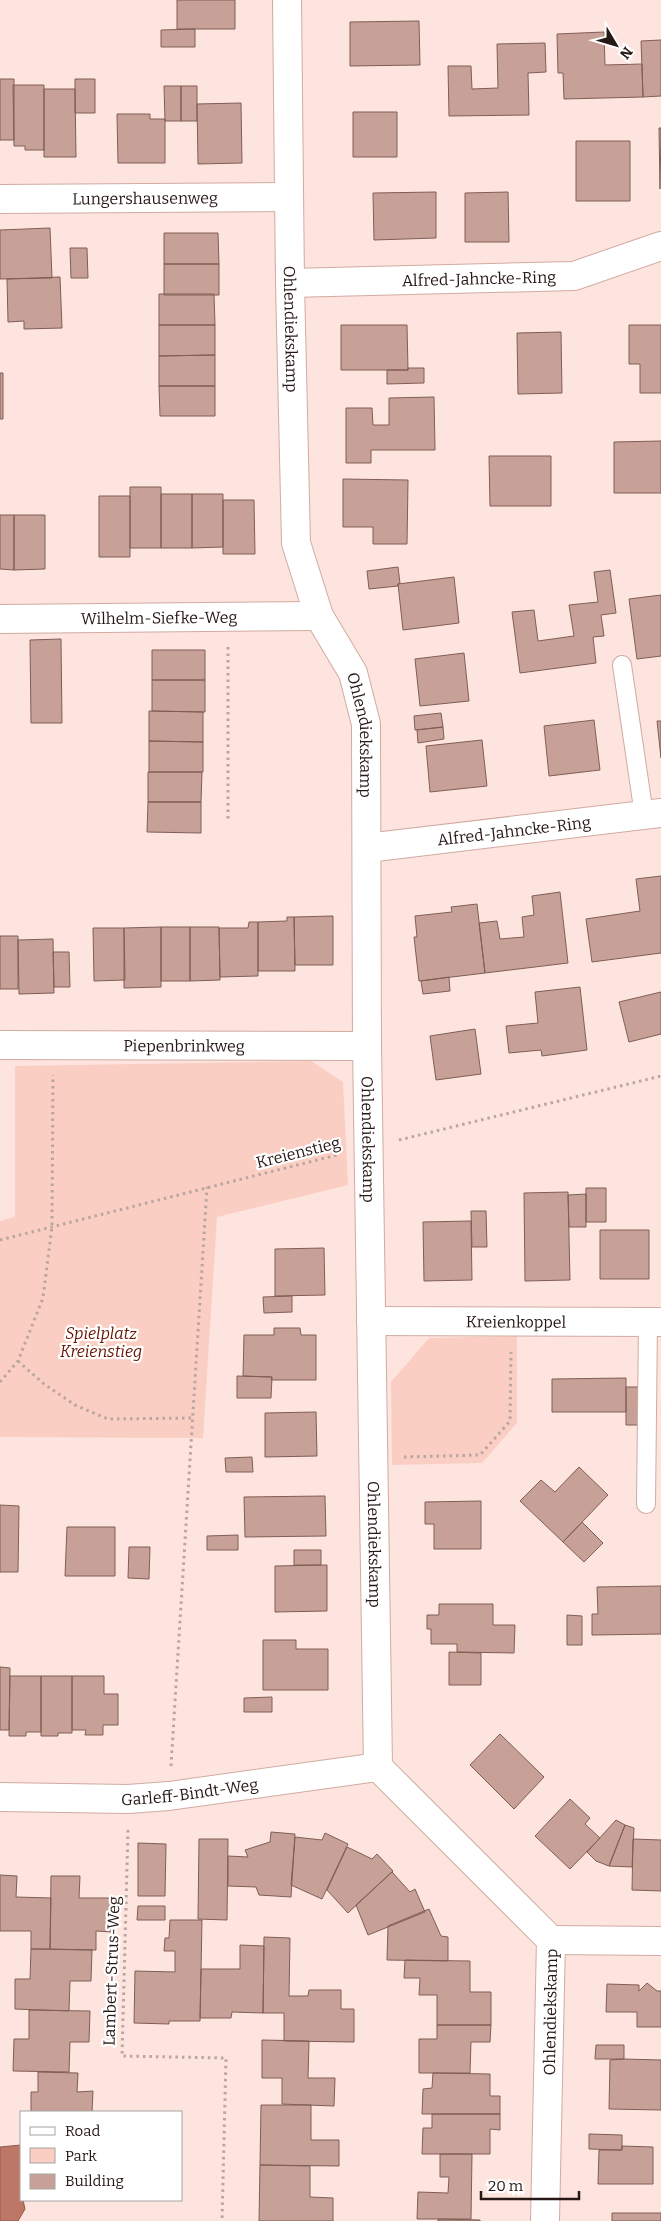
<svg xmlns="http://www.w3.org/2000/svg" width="661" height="2221" font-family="Bitter,serif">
  <rect width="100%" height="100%" fill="#fde4de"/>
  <path fill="#facec2" d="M311,1061L343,1082L348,1185L217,1217L203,1438L0,1437V1221L15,1217V1066Z
    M517,1336V1423L482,1463L392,1465L391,1382L429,1338Z"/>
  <path fill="#bd7766" stroke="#905a4d" d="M21,2145V2200H23L25,2209L18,2221H0V2147Z"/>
  <path fill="#c7a197" stroke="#805e55" d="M177,0H235V29H177Z
    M419,21L420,65L350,66V22Z
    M195,29V47H161V30Z
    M604,32L605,65L642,64L643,97L564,99L563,73H558L557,34Z
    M661,40V96L643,97L641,41Z
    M545,43L546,72L528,73L529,115L449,116L448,66H471L472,89L498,88L497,44Z
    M0,79H14V140H0Z
    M75,79H95V113H75Z
    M13,85H44V150H25V146H14Z
    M164,86H181V121H165Z
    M181,86H197V121H181Z
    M44,89H75L76,157H44Z
    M241,103L242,163L198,164L197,104Z
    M353,112H397V157H353Z
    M117,114H150V119H165V163H118Z
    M659,128H661L660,189Z
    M576,141H630V201H576Z
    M436,192V238L374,240L373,193Z
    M508,192L509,242H465V193Z
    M50,228L52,278L0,279V230Z
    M164,233H218L219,264H164Z
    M70,248H87L88,278H71Z
    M164,264H219V295H164Z
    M60,277L62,328L24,329V321L8,322L7,279Z
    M159,294H214L215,325H159Z
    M159,325H215V355L159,356Z
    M341,325H407L408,370H341Z
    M629,325H661V393H640V364H629Z
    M561,332L562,393L518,394L517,333Z
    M215,355V386H159V356Z
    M408,368H424V383L387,384V370H408Z
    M0,373H3V419H0Z
    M159,386H215V416H160Z
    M434,397L435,450H371V463H346V408H372L373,425H389V398Z
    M661,441V493H614V442Z
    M489,456H551V506H490Z
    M343,479L408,480L407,544H373V527H343Z
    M130,487H161V548H130Z
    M161,494H192V548H161Z
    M192,494H223V547L192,548Z
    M99,496H130V557H99Z
    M223,500H254L255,554H223Z
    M0,515H14V570L0,569Z
    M14,515H45V569L14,570Z
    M398,567L400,583L398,584V586L369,589L367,571Z
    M610,570L616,613L601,615L604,636L593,637L596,663L520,673L512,612L534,610L538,641L574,636L569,605L598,602L594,572Z
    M454,577L459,623L403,630L398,584Z
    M661,595V656L637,659L629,599Z
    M61,639L62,723H31L30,640Z
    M152,650H205V680H152Z
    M464,653L469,701L420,706L415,659Z
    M152,680H205V712L152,711Z
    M149,711L203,712V742L149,741Z
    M441,713L443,727L415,730L414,716Z
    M594,720L600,770L549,776L544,726Z
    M657,721H661V758Z
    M443,727L444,739L418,743L417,730Z
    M482,740L487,786L430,792L426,746Z
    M149,741L203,742V772H149Z
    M148,772H202L201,802H148Z
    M148,802H201V833L147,832Z
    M661,876V953L592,962L586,919L640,911L636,879Z
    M560,892L568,963L485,973L479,923L497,921L500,939L524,937L522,917L534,915L532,896Z
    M477,904L485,973L419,981L414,937H417L415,916L452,912L451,907Z
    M333,916V965H295L294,917Z
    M287,917H294L295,971H258V922L287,921Z
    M249,922H258V976L220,977L219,928H248Z
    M161,927H190V981H161Z
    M161,927V987L124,988V928Z
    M190,927H219L220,980L190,981Z
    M93,928H124L125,980L94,981Z
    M0,936H18V989H0Z
    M53,939L54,993L19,994L18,940Z
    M53,952H69L70,987H54Z
    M449,977L450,991L423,994L421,981Z
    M580,987L587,1050L542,1056L541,1050L509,1053L506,1026L538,1023L535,992Z
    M661,992V1034L629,1042L619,1002Z
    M475,1029L481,1074L436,1080L430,1036Z
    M586,1188H606V1222H586Z
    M568,1192L570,1280L525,1281L524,1193Z
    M586,1194V1227H569L568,1195Z
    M471,1211H486L487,1247H472Z
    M471,1221L472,1280L424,1281L423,1222Z
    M600,1230H649V1279H600Z
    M324,1248L325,1295L275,1296V1249Z
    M292,1296V1312L264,1313L263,1297Z
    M274,1328H300L301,1335H316V1380H271L272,1377L243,1376L244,1335H274Z
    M237,1376L272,1377L271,1398H237Z
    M626,1378V1412H552V1379Z
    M626,1387H641V1425H626Z
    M316,1412L317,1456L265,1457V1413Z
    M252,1457L253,1472H226L225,1458Z
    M579,1467L608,1495L563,1542L520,1501L541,1480L555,1492Z
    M325,1496L326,1536L245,1537L244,1497Z
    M481,1501V1549H434V1524H425V1502Z
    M0,1505L19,1506L18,1572H0Z
    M582,1522L603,1543L584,1562L563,1542Z
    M67,1527H115V1576H65Z
    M238,1535V1550H207V1536Z
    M129,1547H150L149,1579L128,1578Z
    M294,1550H321V1565H294Z
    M327,1565V1611L275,1612V1566Z
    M661,1586V1634L592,1635V1614H598L597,1587Z
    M439,1604H493V1625H515L514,1653L457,1652V1644H431V1629H427V1615H439Z
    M567,1615L582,1616V1645H567Z
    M263,1640H296V1649H328V1690H263Z
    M449,1652L481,1653V1685H449Z
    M0,1667L10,1668L9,1730H0Z
    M10,1676H41V1732H26V1736H9Z
    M41,1676H72V1733H58V1736H41Z
    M72,1676H104V1694H118V1725H103V1735H85L86,1730H72Z
    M272,1697V1712H244V1698Z
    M500,1734L544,1777L514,1809L470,1765Z
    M570,1799L590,1818L585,1824L600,1838L570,1869L535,1836Z
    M616,1820L625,1825L609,1866L596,1861L587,1852Z
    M625,1825L634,1828L632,1867L609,1866Z
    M271,1832L295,1834L291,1897L259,1895L256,1887L228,1886V1856L248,1857L245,1850L270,1842Z
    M325,1833L348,1844L322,1899L291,1885L295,1837L322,1840Z
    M199,1839H228L227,1920L198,1919Z
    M633,1839L661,1840V1891L632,1890Z
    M138,1843L166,1844L165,1896H138Z
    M347,1847L372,1859L377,1854L393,1871L348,1913L327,1890Z
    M392,1872L410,1892L415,1889L425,1912L368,1935L356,1905Z
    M0,1875L17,1876L16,1897L51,1898L50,1949H31V1931H0Z
    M51,1876H80L79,1898H112V1932L96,1931V1950L50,1949Z
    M138,1906H165V1920H137Z
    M429,1909L441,1936L448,1937V1961L387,1960L388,1926Z
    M170,1920H202L200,2021H169V2024L134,2023L135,1971L175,1972V1951H164L165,1938H169Z
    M264,1937L290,1938L289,1996H308L309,1990H341V2009H354V2042L284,2041V2013H263Z
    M240,1945L264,1946L263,2013L232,2012L231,2018H200L201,1969H240Z
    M31,1949L92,1950L91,1981H70L69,2011L15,2009V1979H30Z
    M405,1960L470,1961V1992H491V2025H437V1995H419L420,1978H404Z
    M647,1983L657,1991H661V2027H637V2012H606L607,1984L639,1985V1991Z
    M29,2010L90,2011L89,2042H70L69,2072L13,2071L14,2039H29Z
    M437,2025H491L490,2042H471L470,2073H419V2039H437Z
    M262,2040L309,2041L308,2078H335L334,2106L282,2104V2078H262Z
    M596,2045H624V2059H595Z
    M624,2059L661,2060V2110L609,2109L610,2060Z
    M38,2072L78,2073L77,2092L93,2091L92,2112H31V2092H38Z
    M433,2073L490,2074V2096H500V2114H422L423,2089L432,2088Z
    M261,2105H311V2140H339V2166L260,2165Z
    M432,2114H500V2130L490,2129V2154H422L423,2128H432Z
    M589,2134L622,2135V2150L589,2149Z
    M622,2146L653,2147V2184H598L599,2150H622Z
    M440,2154H472L471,2219H417L418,2192L448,2193L449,2177H440Z
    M260,2165L310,2166V2197L333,2198V2221H259Z
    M612,2213H661V2221H612Z
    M438,2219L480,2220V2221H438Z"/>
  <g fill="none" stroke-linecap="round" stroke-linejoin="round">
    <g stroke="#d1aba0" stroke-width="20">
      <path id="service" d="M622,665L644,815
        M646,1504L648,1322"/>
    </g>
    <g stroke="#d1aba0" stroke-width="30">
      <g id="minor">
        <path id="s1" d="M287,0L290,283L296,543L319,616L353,673L366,724L367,1046L378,1767L551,1940L545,2221"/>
        <path id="s2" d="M0,199L289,197"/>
        <path id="s3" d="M290,283L574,276L661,246"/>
        <path id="s4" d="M0,619L319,616"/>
        <path id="s5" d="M367,848L661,813"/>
        <path id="s6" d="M0,1045L367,1046"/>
        <path id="s7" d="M371,1321L661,1322"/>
        <path id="s8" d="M0,1797L128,1799L169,1796L378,1767"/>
        <path d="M551,1940L661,1941"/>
      </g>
    </g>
    <path stroke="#bba5a0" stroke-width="3" stroke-dasharray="2.5 4" stroke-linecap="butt" d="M228,647V821
      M399,1140L661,1076
      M0,1240L337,1155
      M18,1361L44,1384L75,1405L108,1419L193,1418
      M0,1382L18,1361L43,1298L52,1226L53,1075
      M404,1457L480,1455L510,1421L511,1352
      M171,1766L207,1187
      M128,1830L122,2056L226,2058L222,2221"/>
    <use href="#service" stroke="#fff" stroke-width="18"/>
    <use href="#minor" stroke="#fff" stroke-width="28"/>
  </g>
  <g text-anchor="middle" stroke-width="4.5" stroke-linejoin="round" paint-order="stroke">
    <g font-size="16" fill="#261814" stroke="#fff">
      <text dy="6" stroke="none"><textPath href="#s2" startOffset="145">Lungershausenweg</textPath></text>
      <text dy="6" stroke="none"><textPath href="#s3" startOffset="189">Alfred-Jahncke-Ring</textPath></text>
      <text dy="6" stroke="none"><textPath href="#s1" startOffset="329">Ohlendiekskamp</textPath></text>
      <text dy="6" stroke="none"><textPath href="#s4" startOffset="159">Wilhelm-Siefke-Weg</textPath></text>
      <text dy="6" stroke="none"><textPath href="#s1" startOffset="749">Ohlendiekskamp</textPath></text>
      <text dy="6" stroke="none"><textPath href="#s5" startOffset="148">Alfred-Jahncke-Ring</textPath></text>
      <text dy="6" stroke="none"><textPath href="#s6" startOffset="184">Piepenbrinkweg</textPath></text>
      <text dy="6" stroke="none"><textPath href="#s1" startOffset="1154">Ohlendiekskamp</textPath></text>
      <text transform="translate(298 1152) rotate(-14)" y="6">Kreienstieg</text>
      <text dy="6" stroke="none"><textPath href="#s7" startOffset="145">Kreienkoppel</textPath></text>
      <text dy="6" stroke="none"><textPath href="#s1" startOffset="1559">Ohlendiekskamp</textPath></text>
      <text dy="6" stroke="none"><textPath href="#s8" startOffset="190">Garleff-Bindt-Weg</textPath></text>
      <text transform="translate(111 1971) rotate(-88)" y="6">Lambert-Strus-Weg</text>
      <text transform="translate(550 2012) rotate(-89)" y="6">Ohlendiekskamp</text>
    </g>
    <g font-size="16" font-style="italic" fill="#681300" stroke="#fff">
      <text x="101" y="1339">Spielplatz<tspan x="101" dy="18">Kreienstieg</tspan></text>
    </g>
  </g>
  <rect x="20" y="2111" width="162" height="90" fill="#ffffff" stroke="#a8a3a1"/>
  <rect x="30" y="2127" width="25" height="8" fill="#ffffff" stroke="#a8a3a1"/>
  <text x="65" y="2136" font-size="15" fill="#261814">Road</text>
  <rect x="30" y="2148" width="25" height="15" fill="#facec2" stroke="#a8a3a1"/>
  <text x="65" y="2161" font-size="15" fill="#261814">Park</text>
  <rect x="30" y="2174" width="25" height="15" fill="#c7a197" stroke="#a8a3a1"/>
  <text x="65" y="2186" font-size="15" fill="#261814">Building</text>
  <g transform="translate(616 45) rotate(128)" stroke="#ffffff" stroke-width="4" paint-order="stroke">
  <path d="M0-4L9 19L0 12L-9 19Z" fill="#261814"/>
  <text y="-8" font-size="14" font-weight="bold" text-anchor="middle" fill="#261814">N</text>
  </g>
  <path d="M481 2191v8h98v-8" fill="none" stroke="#261814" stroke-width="2.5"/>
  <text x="488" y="2191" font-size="15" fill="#261814" stroke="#ffffff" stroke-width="4" paint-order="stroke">20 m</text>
</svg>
